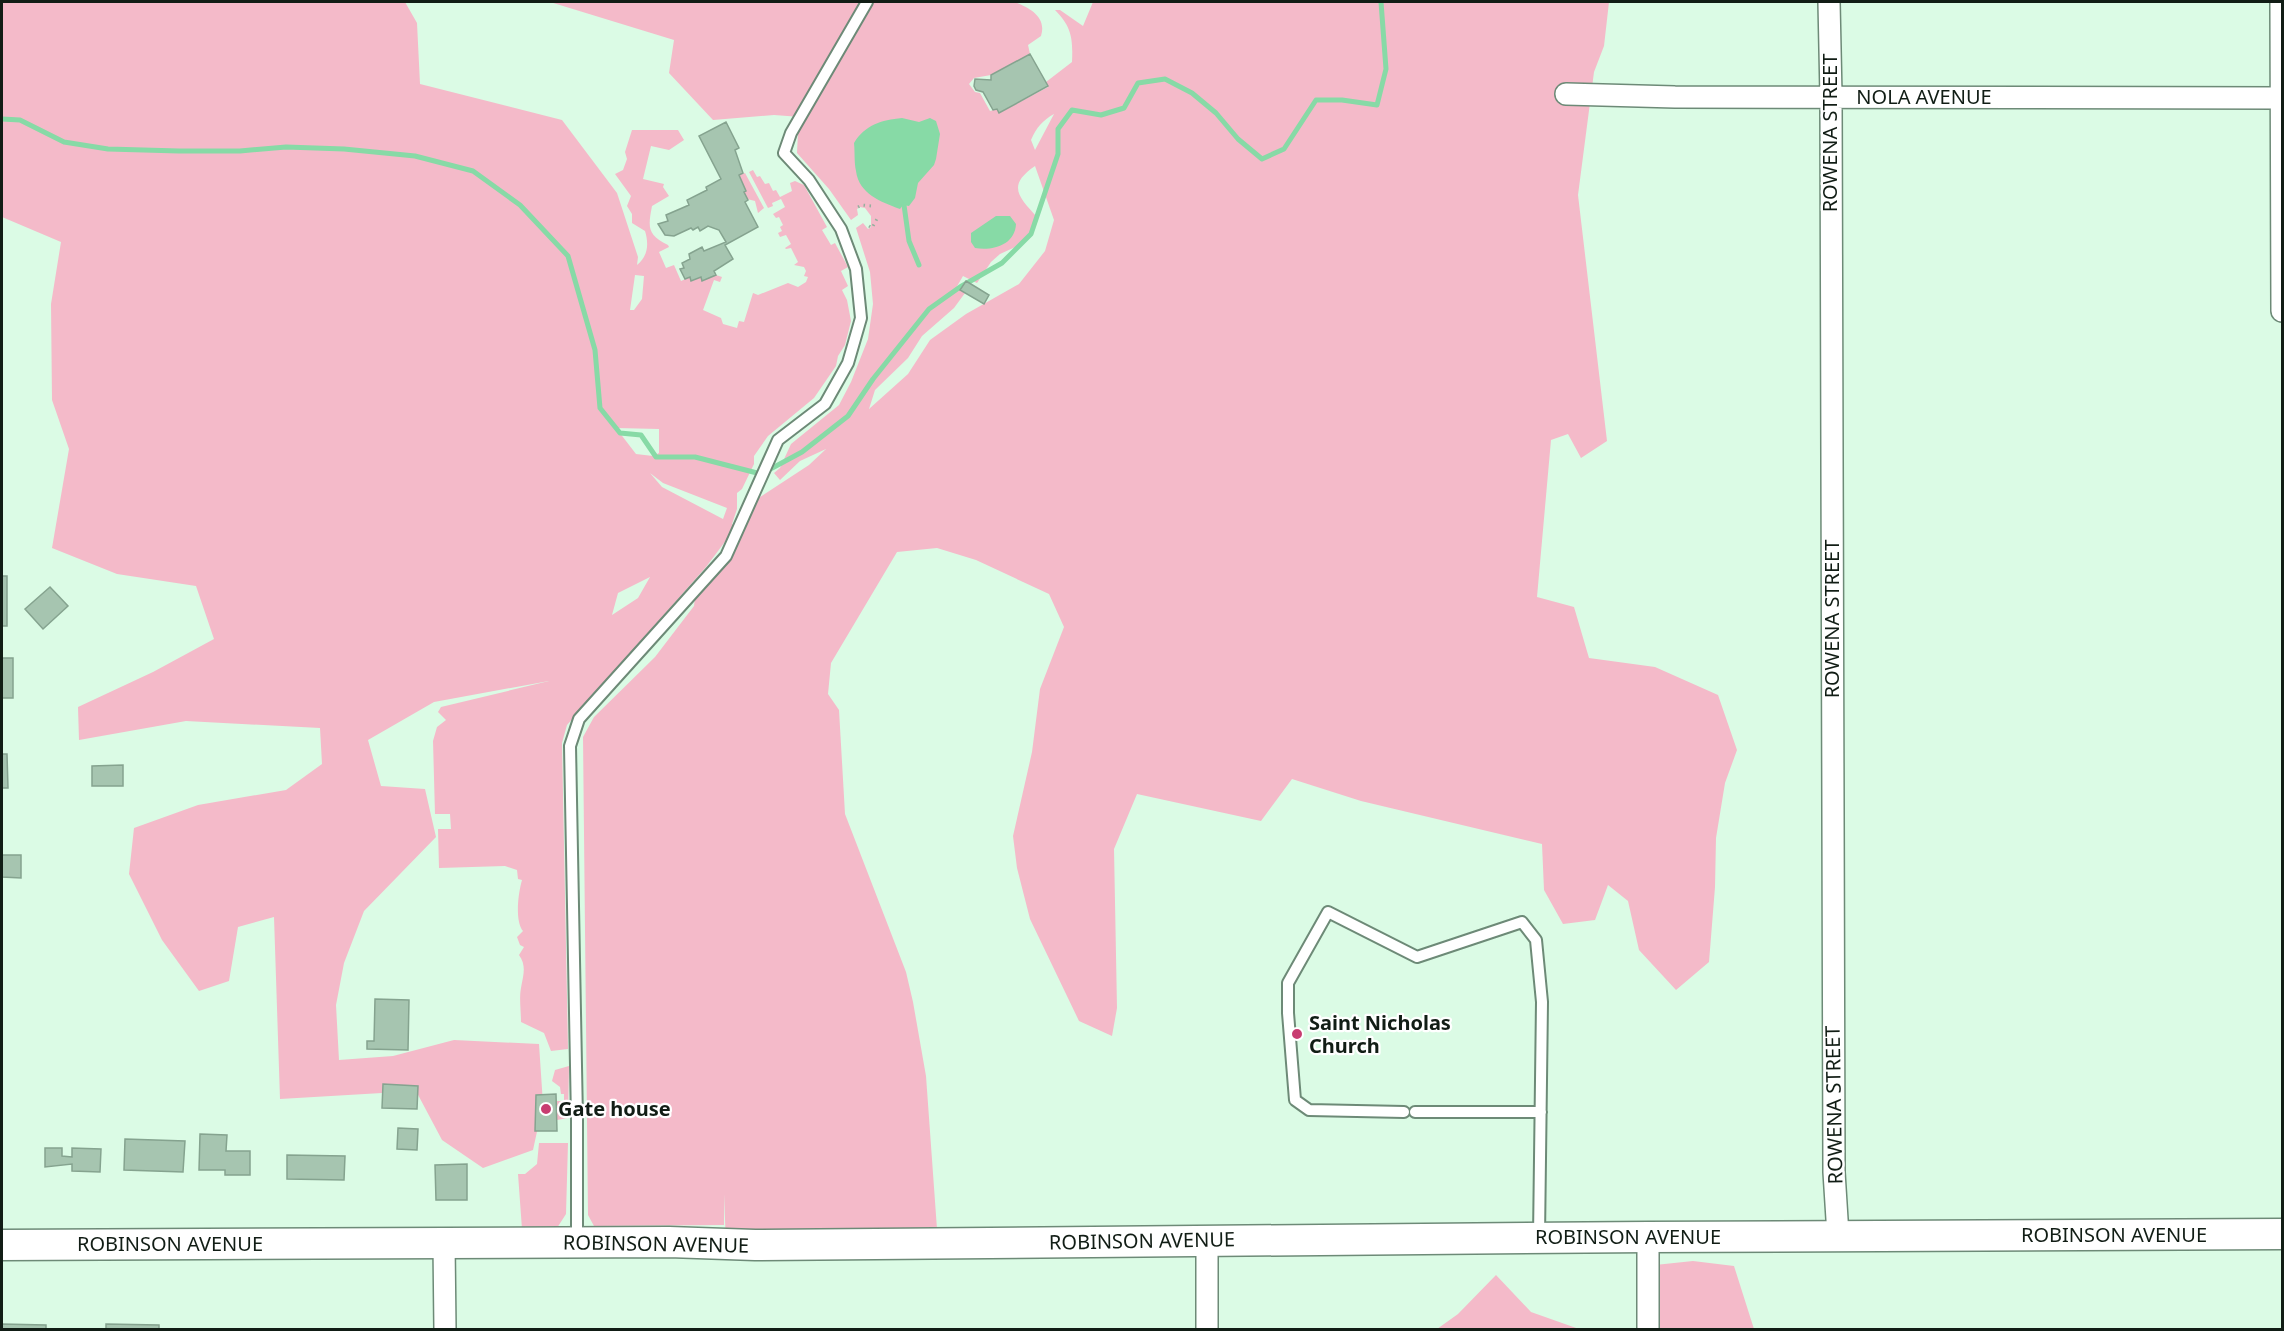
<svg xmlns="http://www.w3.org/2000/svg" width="2284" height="1331" font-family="'Noto Sans',sans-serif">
  <rect width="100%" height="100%" fill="#dbfbe5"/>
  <path fill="#f4bac9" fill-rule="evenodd" d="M2,2H405L417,23L420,84L562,120L617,193L638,257L637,265C648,256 649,244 645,231L632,223V214L627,206L631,196L615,174L623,170L627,159L625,152L632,130H678L684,140L669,150L651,146L643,179L664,184L663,187L669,196L652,206C648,227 647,235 668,245L669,247L659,252L666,268L674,265L681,281L690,277L692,281L701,277L703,281L716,275L722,277L720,282L714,280L703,310L721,318L723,324L737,328L739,321L744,322L753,293L758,295L788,283L798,287L806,282L808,277L804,276L806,271L804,267L794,265L798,262L791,248L786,249L785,248L791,244L786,235L780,237L778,233L782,231L780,227L783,225L779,217L776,218L773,214L785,207L781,199L772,203L773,206L768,208L749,172L753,170L757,177L760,176L765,184L769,183L773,191L776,190L780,197L792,191L790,183L795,181L804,185L827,227L822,230L831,245L835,243L848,267L841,271L848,286L842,290L847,300L851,321L845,345L838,356L836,366L814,398L768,436L754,456V464L742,489L737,493V509L732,524L738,528L748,505L809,465L826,449L800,461L780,480L774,473L780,468L791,444L839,405L851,382L868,339L873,304L870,272L856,228L863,223L868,229L871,227V216L865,208L860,207L857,209L858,215L851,220L829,189L797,153L798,132L874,2H1015C1030,8 1047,17 1041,36L1028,45L1030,54L991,75L974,78L969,84L975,92L980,93L990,111L997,109L999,113L1048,87L1046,82L1072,62C1073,39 1072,27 1055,10H1060L1083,26L1093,2H1609L1604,46L1594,72L1578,195L1607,441L1581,458L1568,434L1551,440L1537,597L1574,607L1589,658L1655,667L1718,695L1737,750L1725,783L1716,838L1715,887L1709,962L1676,990L1639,950L1628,901L1608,885L1595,920L1563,924L1544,890L1542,844L1361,801L1292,779L1261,821L1137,794L1114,849L1117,1008L1112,1036L1079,1021L1030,919L1017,868L1013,836L1032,752L1040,689L1064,627L1049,594L976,560L937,548L897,552L831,663L828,694L839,710L845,814L906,972L913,1002L926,1076L938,1243L726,1244L724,1194V1225L594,1226L588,1215L583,737L594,717L655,657L694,606L696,589L725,556L737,529L729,534L727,539L706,567L567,725L562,743L568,1049L551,1051L544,1033L521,1022C521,1011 519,998 521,988C523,976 527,966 519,955L524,947L520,945L517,937L523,931C514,920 519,890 522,880L518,879L517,870L505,866L439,868L438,829H451L450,814H435L433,741L437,727L446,720L438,712L441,707L549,681L434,702L368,740L381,786L425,789L436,837L364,911L344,963L336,1005L339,1060L393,1056L454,1040L539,1044L543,1104L533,1150L483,1168L442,1140L416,1091L280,1099L274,917L238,927L229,981L199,991L162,940L129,874L134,828L198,805L286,790L322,764L320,728L186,721L79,740L78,707L153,672L214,639L196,586L117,574L52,548L69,449L52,400L51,304L61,242L2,217ZM1054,114L1035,150L1031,140C1036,128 1043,120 1054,114ZM1035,166L1054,220L1045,251L1019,284L966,314L930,340L908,374L869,409L875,390L908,358L922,336L954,308L965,293L956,288L963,276L977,283L991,262L1000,254L1024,243L1036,225L1038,218C1019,197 1006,186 1035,166ZM635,275L644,276L642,299L634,310H630ZM616,428L659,429V453L653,456L636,454ZM650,473L663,483L727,508L723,519L662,487ZM650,577L638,598L612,615L618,593Z
    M550,2H636L642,3L643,2H867L801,117L774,115L713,120L669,73L674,40Z
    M745,173L764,208L758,213L755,201L747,199L744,192L746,191L739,175Z
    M569,1066L568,1118L557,1120L555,1114L557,1113V1101H564V1094H561L560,1087L552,1081L555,1070Z
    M539,1143H568L566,1214L557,1228L522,1229L518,1174H525L537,1164Z
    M1693,1261L1734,1266L1754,1329H1657L1655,1265Z
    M1496,1275L1531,1312L1579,1329H1437L1458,1314Z"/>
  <path fill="#87daa6" d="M902,118L919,122L930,118L936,121L940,134L936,159L934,165L918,183L915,198L909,206L903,205L900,209C881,202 859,194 856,171C854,162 855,152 854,143C865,125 881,120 902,118Z
    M996,216H1010L1016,224C1015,245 993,251 975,248L971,242V233Z"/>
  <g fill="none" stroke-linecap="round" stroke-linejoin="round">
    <path stroke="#87daa6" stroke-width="5" d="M2,119L20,120L64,142L108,149L179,151H240L286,147L344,149L415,156L473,171L520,205L568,256L595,350L600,408L620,433L641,435L656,457H695L761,474L802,452L848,416L873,379L929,309L960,287L1002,263L1031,234L1058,154V129L1072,110L1101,115L1124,108L1138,83L1165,79L1192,93L1216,113L1238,139L1262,159L1284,149L1316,100H1342L1377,105L1386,69L1381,2
      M904,205L909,241L919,265"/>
  </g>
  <path fill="#a6c5b0" stroke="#85a38f" stroke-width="1.5" d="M1030,54L1048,86L999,113L997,109L993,110L983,92L976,90L974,86L975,79L991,80V75Z
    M726,122L739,148L735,150L743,173L739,175L746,191L744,192L748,200L745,202L758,227L725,245L733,259L714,271L716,275L702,281L701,277L691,281L690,277L685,279L680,269L684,268L682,263L690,259L689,254L702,247L704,251L726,242L719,230L708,226L700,231L698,227L693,230L691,228L674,236L665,235L658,224L668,221L666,215L689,205L687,200L707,190L706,187L721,179L699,136Z
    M966,281L989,295L984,304L960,290Z
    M2,576H7V626H2Z
    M50,587L68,606L43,629L25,609Z
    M2,658H13V698H2Z
    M2,754H7L8,788H2Z
    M123,765V786H92V766Z
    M2,855H21V878L2,877Z
    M375,999L409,1000L408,1050L367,1049V1041H374Z
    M383,1084L418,1086L417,1109L382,1108Z
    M556,1094L557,1131H535L536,1095Z
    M398,1128L418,1129L417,1150L397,1149Z
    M200,1134L227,1135L226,1151H250V1175H225V1170H199Z
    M125,1139L185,1141L183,1172L124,1170Z
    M45,1148H62V1156L72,1157V1148L101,1149L100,1172L72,1171V1164L45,1167Z
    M287,1155L345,1156L344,1180L287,1179Z
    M467,1164V1200H436L435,1165Z
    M2,1324L46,1325V1330H2Z
    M106,1324L159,1325V1330H106Z"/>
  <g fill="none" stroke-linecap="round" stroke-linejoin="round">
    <g stroke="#6d8a77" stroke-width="14">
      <path id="lane" d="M1404,1112L1309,1110L1295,1100L1288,1013V983L1328,912L1417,957L1522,922L1536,940L1542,1002L1539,1237
        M1415,1112H1541
        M577,1242V1119L570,746L579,719L726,556L778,440L825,404L848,363L861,318L856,269L841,229L809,180L784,153L791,133L867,2"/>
    </g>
    <g stroke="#6d8a77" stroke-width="24">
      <path id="street" d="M1829,2L1831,96L1834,1172L1838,1235
        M2281,2L2282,311
        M1566,94L1675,97L2282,98
        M444,1243L445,1330
        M1207,1330V1240
        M1648,1330V1237"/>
    </g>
    <g stroke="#6d8a77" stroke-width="33">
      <path id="secondary" d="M2,1245L669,1242L755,1245L1648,1237L2282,1234"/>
    </g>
    <path stroke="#96af9e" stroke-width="3" stroke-dasharray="1.5 4.5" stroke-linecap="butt" d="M858,207L862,205L872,206
      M869,226L872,228L878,217"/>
    <use href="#lane" stroke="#fff" stroke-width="10"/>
    <use href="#street" stroke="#fff" stroke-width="21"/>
    <use href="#secondary" stroke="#fff" stroke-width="30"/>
  </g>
  <g fill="#c83d71" stroke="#fff" stroke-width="2">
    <circle cx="1297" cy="1034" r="6"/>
    <circle cx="546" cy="1109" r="6"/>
  </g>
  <g text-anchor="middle" stroke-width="4.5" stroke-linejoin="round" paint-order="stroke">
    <g font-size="20" fill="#111d15" stroke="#fff">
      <text x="1924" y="104">NOLA AVENUE</text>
      <text transform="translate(1830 133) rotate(-90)" y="7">ROWENA STREET</text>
      <text transform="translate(1832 619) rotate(-90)" y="7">ROWENA STREET</text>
      <text transform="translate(1834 1105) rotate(-91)" y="7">ROWENA STREET</text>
      <text x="2114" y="1242">ROBINSON AVENUE</text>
      <text x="1628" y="1244">ROBINSON AVENUE</text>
      <text transform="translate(1142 1241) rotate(-1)" y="7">ROBINSON AVENUE</text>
      <text x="170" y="1251">ROBINSON AVENUE</text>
      <text transform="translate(656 1244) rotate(1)" y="7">ROBINSON AVENUE</text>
    </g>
    <g font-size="20" font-weight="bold" fill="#111d15" stroke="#fff" text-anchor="start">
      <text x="1309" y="1030">Saint Nicholas<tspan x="1309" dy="23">Church</tspan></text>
      <text x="558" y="1116">Gate house</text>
    </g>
  </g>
  <rect width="2284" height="1331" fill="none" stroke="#111d15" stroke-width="6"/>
</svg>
